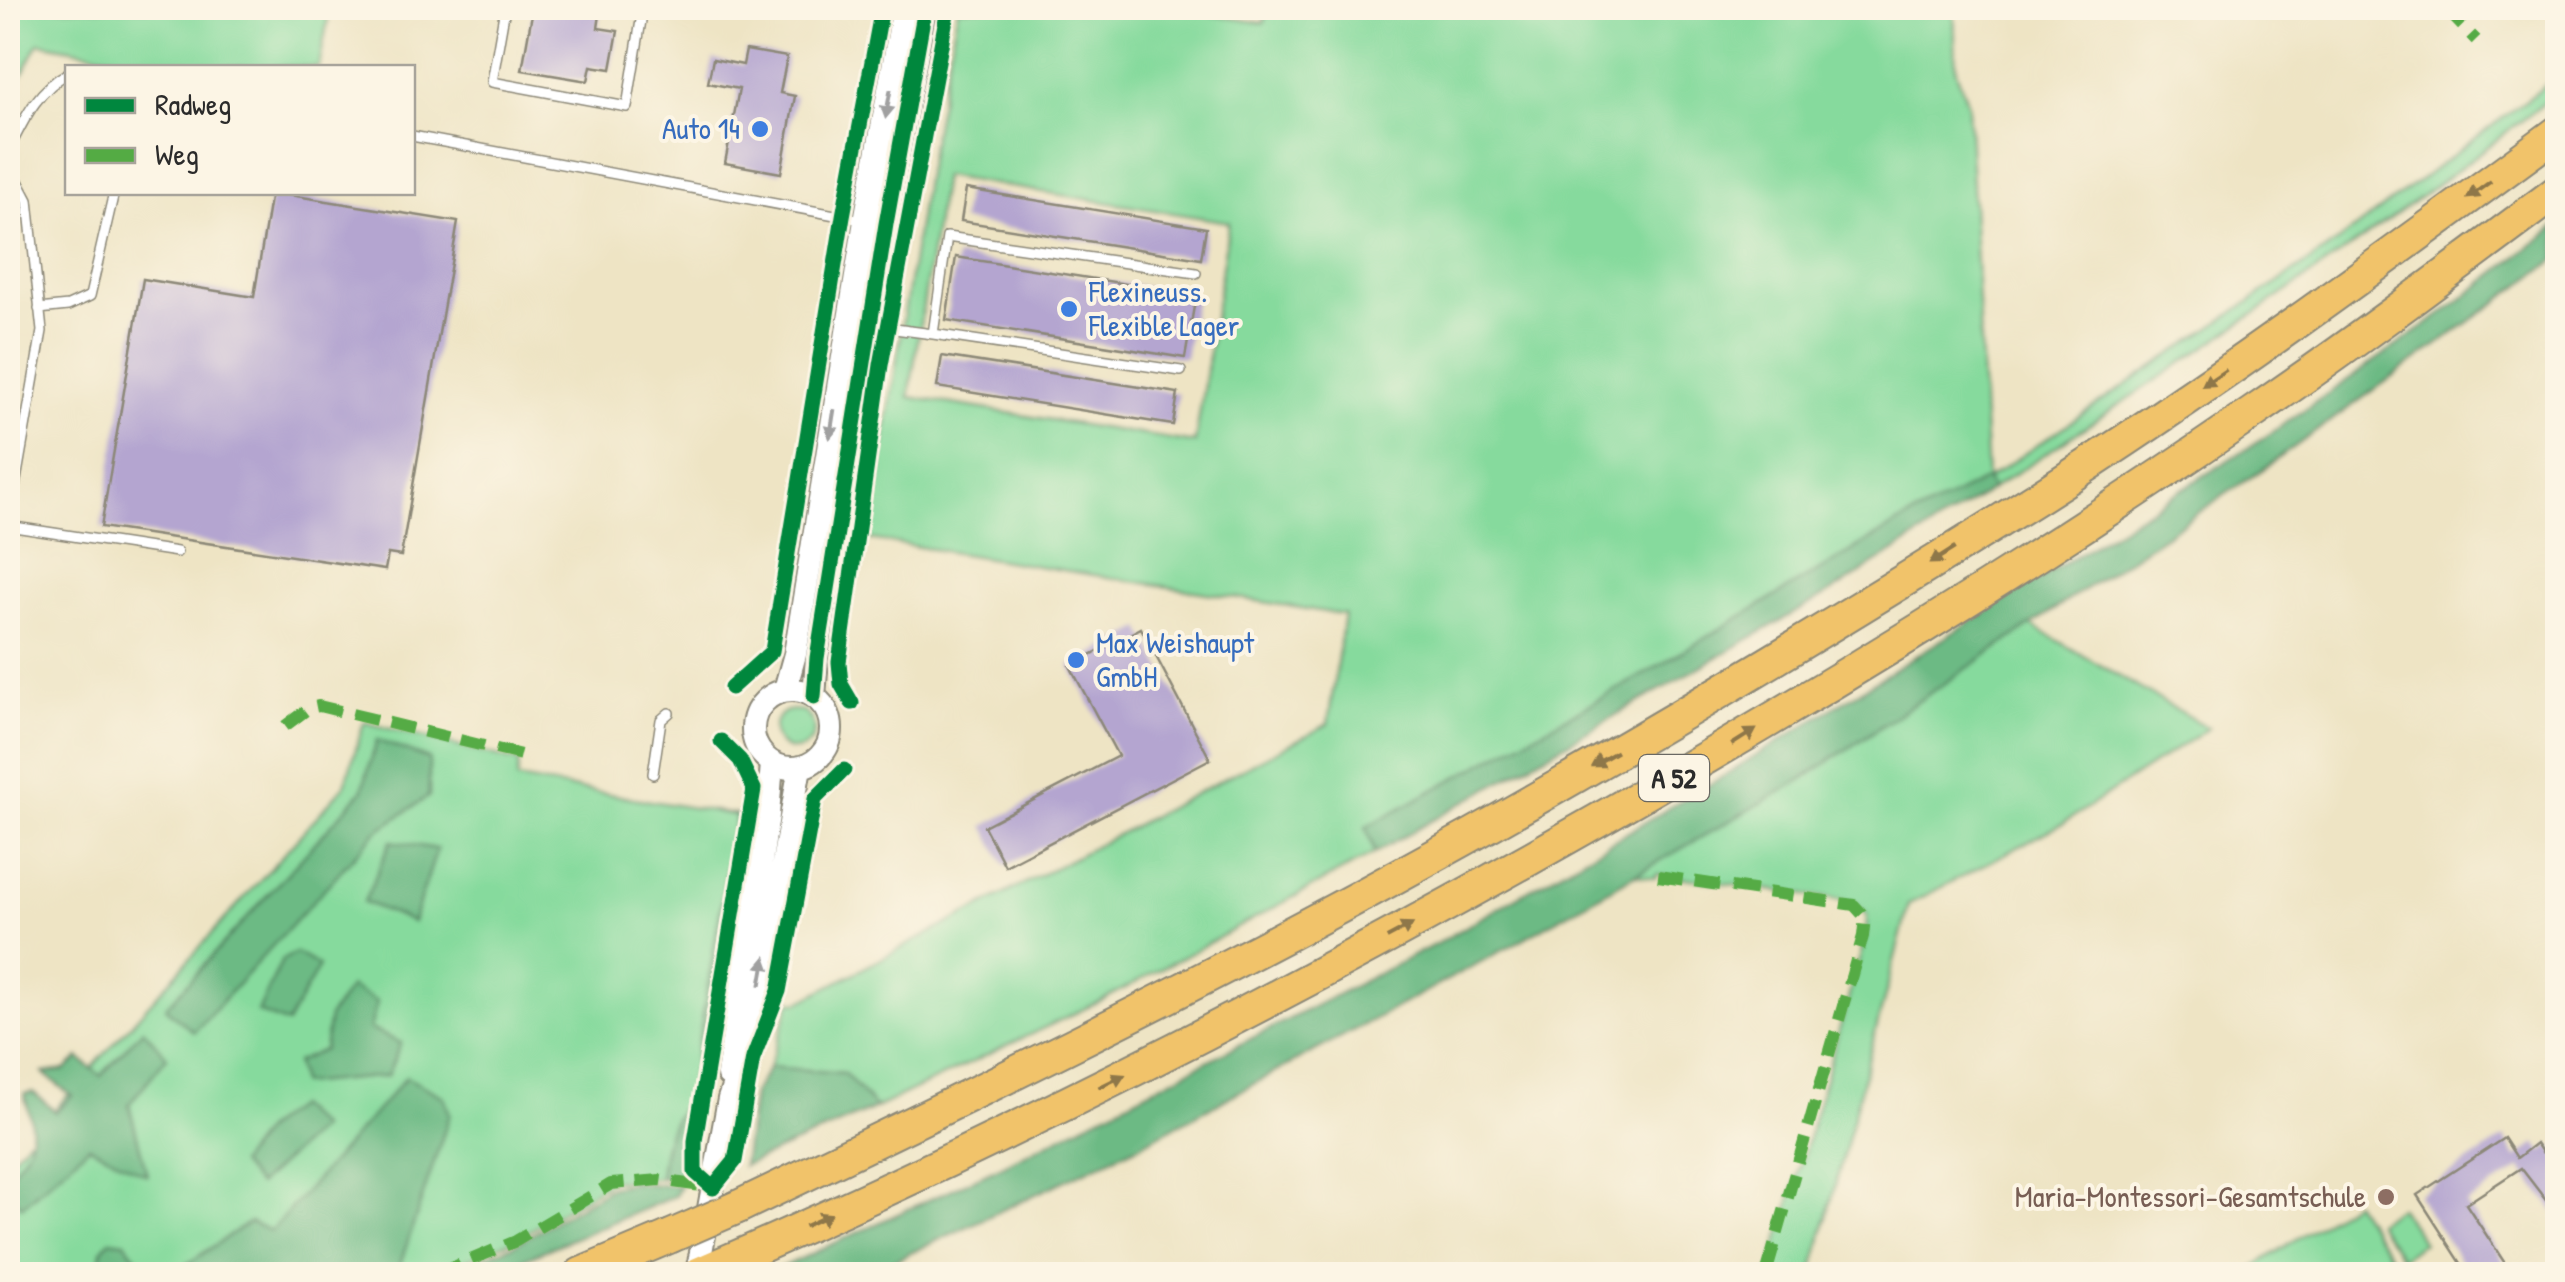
<svg xmlns="http://www.w3.org/2000/svg" width="2565" height="1282" font-family="'Patrick Hand',sans-serif">
  <rect width="100%" height="100%" fill="#fcf5e5"/>
  <filter id="ink" filterUnits="userSpaceOnUse"><feTurbulence type="fractalNoise" baseFrequency=".01" numOctaves="2"/><feDisplacementMap in="SourceGraphic" scale="20" xChannelSelector="R" yChannelSelector="G"/><feConvolveMatrix kernelMatrix="1 2 1 2 8 2 1 2 1" color-interpolation-filters="sRGB"/></filter>
  <filter id="wash" filterUnits="userSpaceOnUse"><feTurbulence type="fractalNoise" baseFrequency=".0048" numOctaves="4" result="noise"/><feDisplacementMap in="SourceGraphic" scale="40" xChannelSelector="R" yChannelSelector="G"/><feGaussianBlur stdDeviation="2.25" result="paint"/><feColorMatrix in="noise" values="0 0 0 0 0 0 0 0 0 0 0 0 0 0 0 0 0 1.4 0 .05"/><feComposite in="paint" operator="in"/></filter>
  <g filter="url(#wash)">
    <rect width="100%" height="100%" fill="#eee4c4"/>
    <path fill="#86da9d" stroke="#588264" stroke-width="2.5" fill-rule="evenodd" d="M8,8H330L319,67H168L39,43L8,100Z
      M958,8H1170L1264,23L1267,8H1954L1956,71L1968,105L1987,479L2332,246L2557,77V93C2377,236 2184,362 1992,489L1987,480L1899,523L1643,675L1367,828L1375,853L1107,998L876,1108L844,1073L769,1067L791,1001L799,1002L1328,724L1344,615L869,539L926,173ZM943,176L1229,222L1195,443L909,397Z
      M2031,625L2208,728L2064,823L1909,904L1812,1274H1769L1866,936L1867,915L1854,902L1657,874L1655,878L1635,875L1801,780Z
      M774 730a20 20 0 1 1 40 0a20 20 0 1 1-40 0Z
      M364,722L519,762L517,779L737,815L689,1099C668,1123 663,1147 660,1178L611,1181L516,1239L433,1274H8V1162L345,785Z
      M2354,1202L2392,1260L2370,1274H2243Z
      M2399,1207L2423,1242L2401,1258L2376,1222Z"/>
    <path fill="#6cba84" stroke="#4c7258" stroke-width="2.5" d="M2557,226V259L2269,465L1801,780L1514,944L1136,1147L866,1274H768L1000,1167L1440,942L1729,773L2264,438L2441,315Z
      M1987,479L1992,489L1831,592L1375,853L1366,827L1643,675L1899,523Z
      M377,740L429,759V796L377,831L194,1032L165,1008L362,791Z
      M712,811L742,815L681,1179L660,1178C663,1147 668,1123 689,1099L736,815Z
      M391,841L437,849L413,922L364,902Z
      M296,953L319,966L287,1024L258,1012L282,960Z
      M350,987L377,1002L370,1029L401,1043L387,1076L301,1084L296,1062L324,1050L329,1016Z
      M143,1029L167,1057L129,1104L147,1175L89,1146L22,1206L8,1192C7,1164 25,1164 30,1142C34,1126 28,1109 24,1094L33,1092L56,1112L72,1096L43,1073L65,1070L79,1058L101,1076Z
      M769,1067L844,1073L876,1108L743,1166L753,1094Z
      M406,1077L444,1097L450,1114L397,1274H181L184,1266L250,1222L271,1231Z
      M296,1106L320,1128L258,1185L239,1164L265,1129Z
      M633,1183L680,1186L675,1196L488,1274H443L516,1244L611,1187Z
      M110,1240L125,1242L148,1274H105L100,1263L102,1249Z"/>
    <g id="blocks">
      <path fill="#b4a5d0" d="M533,8H601L598,28L618,31L611,69L591,66L588,81L522,70Z
        M746,50L787,57L780,93L795,96L781,173L725,163L739,89L708,83L713,59L743,65Z
        M966,189L1206,228L1201,259L961,221Z
        M271,192L458,222L401,556L388,554L385,570L101,527L143,279L254,297Z
        M956,257L1196,295L1185,358L946,320Z
        M942,356L1178,393L1173,425L937,387Z
        M1141,628L1210,759L1005,866L984,826L1118,756L1070,666Z
        M2504,1138L2517,1158L2536,1143L2542,1152L2550,1145L2558,1154V1216L2521,1168L2466,1204L2512,1274H2443L2461,1263L2417,1195Z"/>
    </g>
  </g>
  <g filter="url(#ink)">
    <use href="#blocks" fill-opacity="0" stroke="#8c8878" stroke-width="2.5"/>
    <g fill="none" stroke-linecap="round" stroke-linejoin="round">
      <g stroke="#8c8878" stroke-width="12">
        <path id="service" d="M505,8L492,82L627,107L643,8
          M412,136L862,220
          M8,151C24,120 36,91 68,73
          M8,162L28,200L42,331L8,526L177,552
          M39,309L68,306L90,296L114,192
          M872,326L933,334
          M1181,371L933,334L947,237L1196,273
          M653,774L661,720L669,713"/>
      </g>
      <g stroke="#8c8878" stroke-width="26">
        <path id="tertiary" d="M785,690L795,654L865,221L904,8
          M753 729a39 39 0 1 1 78 0a39 39 0 1 1-78 0Z
          M814,697L817,658L886,224L925,8
          M728,1075L768,815L772,763
          M697,1274L729,1099L755,1021L800,767"/>
      </g>
      <g stroke="#8c8878" stroke-width="36">
        <path id="motorway" d="M738,1207C962,1100 1185,992 1403,873C1618,756 1828,629 2035,499C2215,385 2387,258 2558,132
          M581,1274L669,1237
          M698,1274C983,1151 1260,1010 1531,858C1777,720 2018,574 2251,414C2355,343 2456,267 2558,191"/>
      </g>
      <use href="#service" stroke="#fff" stroke-width="9"/>
      <use href="#tertiary" stroke="#fff" stroke-width="22"/>
      <use href="#motorway" stroke="#f1c36a" stroke-width="32"/>
      <g stroke="#8c8878" stroke-width="36" stroke-linecap="butt">
        <path id="motorway-bridge" d="M669,1237L738,1207"/>
      </g>
      <use href="#motorway-bridge" stroke="#f1c36a" stroke-width="32"/>
      <path stroke="#54ab44" stroke-width="12" stroke-dasharray="25 12" stroke-linecap="butt" d="M2445,8L2476,40
        M285,726L309,708L319,706L521,755
        M1658,876L1854,905L1865,917L1863,936L1766,1274
        M437,1274L516,1241L611,1184L660,1180L708,1187"/>
      <g stroke="#fcf5e5" stroke-width="21">
        <path id="cycleway" d="M731,688L772,651L843,216L882,8
          M814,697L817,658L886,224L925,8
          M852,703L841,684L839,662L881,365L948,8
          M713,1188L695,1172V1141L754,789L740,760L721,741
          M713,1188L735,1161L753,1058L779,991L815,799L844,770"/>
      </g>
      <use href="#cycleway" stroke="#00873e" stroke-width="15"/>
    </g>
    <defs><path id="oneway-solid" d="M-6-.8H1V-3.2L6.5 0L1 3.2V.8H-6Z" transform="scale(2.5)"/></defs>
    <g fill="#a0a0a0">
      <use href="#oneway-solid" transform="translate(888 104) rotate(100)"/>
      <use href="#oneway-solid" transform="translate(832 424) rotate(99)"/>
      <use href="#oneway-solid" transform="translate(763 971) rotate(-80)"/>
    </g>
    <g fill="#8e774a">
      <use href="#oneway-solid" transform="translate(2479 190) rotate(144)"/>
      <use href="#oneway-solid" transform="translate(2214 378) rotate(146)"/>
      <use href="#oneway-solid" transform="translate(1942 556) rotate(148)"/>
      <use href="#oneway-solid" transform="translate(1744 737) rotate(-32)"/>
      <use href="#oneway-solid" transform="translate(1604 759) rotate(150)"/>
      <use href="#oneway-solid" transform="translate(1400 931) rotate(-28)"/>
      <use href="#oneway-solid" transform="translate(1112 1081) rotate(-26)"/>
      <use href="#oneway-solid" transform="translate(818 1220) rotate(-25)"/>
    </g>
  </g>
  <g fill="#3f7fe0" stroke="#fcf5e5" stroke-width="4">
    <circle cx="760" cy="129" r="10"/>
    <circle cx="1069" cy="309" r="10"/>
    <circle cx="1076" cy="660" r="10"/>
  </g>
  <circle fill="#8d6e63" stroke="#fcf5e5" stroke-width="4" cx="2386" cy="1197" r="10"/>
  <g text-anchor="middle" stroke-width="8" stroke-linejoin="round" paint-order="stroke">
    <rect fill="#fcf5e5" stroke="#6a6863" stroke-width="2.5" x="1639" y="755" width="70" height="46" rx="8"/>
    <g font-size="28" font-weight="bold" fill="#2b2b2b">
      <text x="1674" y="788">A 52</text>
    </g>
    <g font-size="30" fill="#366cbe" stroke="#fcf5e5" text-anchor="start">
      <text x="740" y="139" text-anchor="end">Auto 14</text>
      <text x="1089" y="302">Flexineuss.<tspan x="1089" dy="34">Flexible Lager</tspan></text>
      <text x="1096" y="653">Max Weishaupt<tspan x="1096" dy="34">GmbH</tspan></text>
    </g>
    <g font-size="30" fill="#785e54" stroke="#fcf5e5" text-anchor="end">
      <text x="2366" y="1207">Maria-Montessori-Gesamtschule</text>
    </g>
  </g>
  <rect width="2565" height="1282" fill="none" stroke="#fcf5e5" stroke-width="40"/>
  <rect x="65" y="65" width="350" height="130" fill="#fcf5e5" stroke="#a8a49b" stroke-width="2.5"/>
  <rect x="85" y="98" width="50" height="15" fill="#00873e" stroke="#a8a49b" stroke-width="2.5"/>
  <text x="155" y="115" font-size="30" fill="#2b2b2b">Radweg</text>
  <rect x="85" y="148" width="50" height="15" fill="#54ab44" stroke="#a8a49b" stroke-width="2.5"/>
  <text x="155" y="165" font-size="30" fill="#2b2b2b">Weg</text>
</svg>
